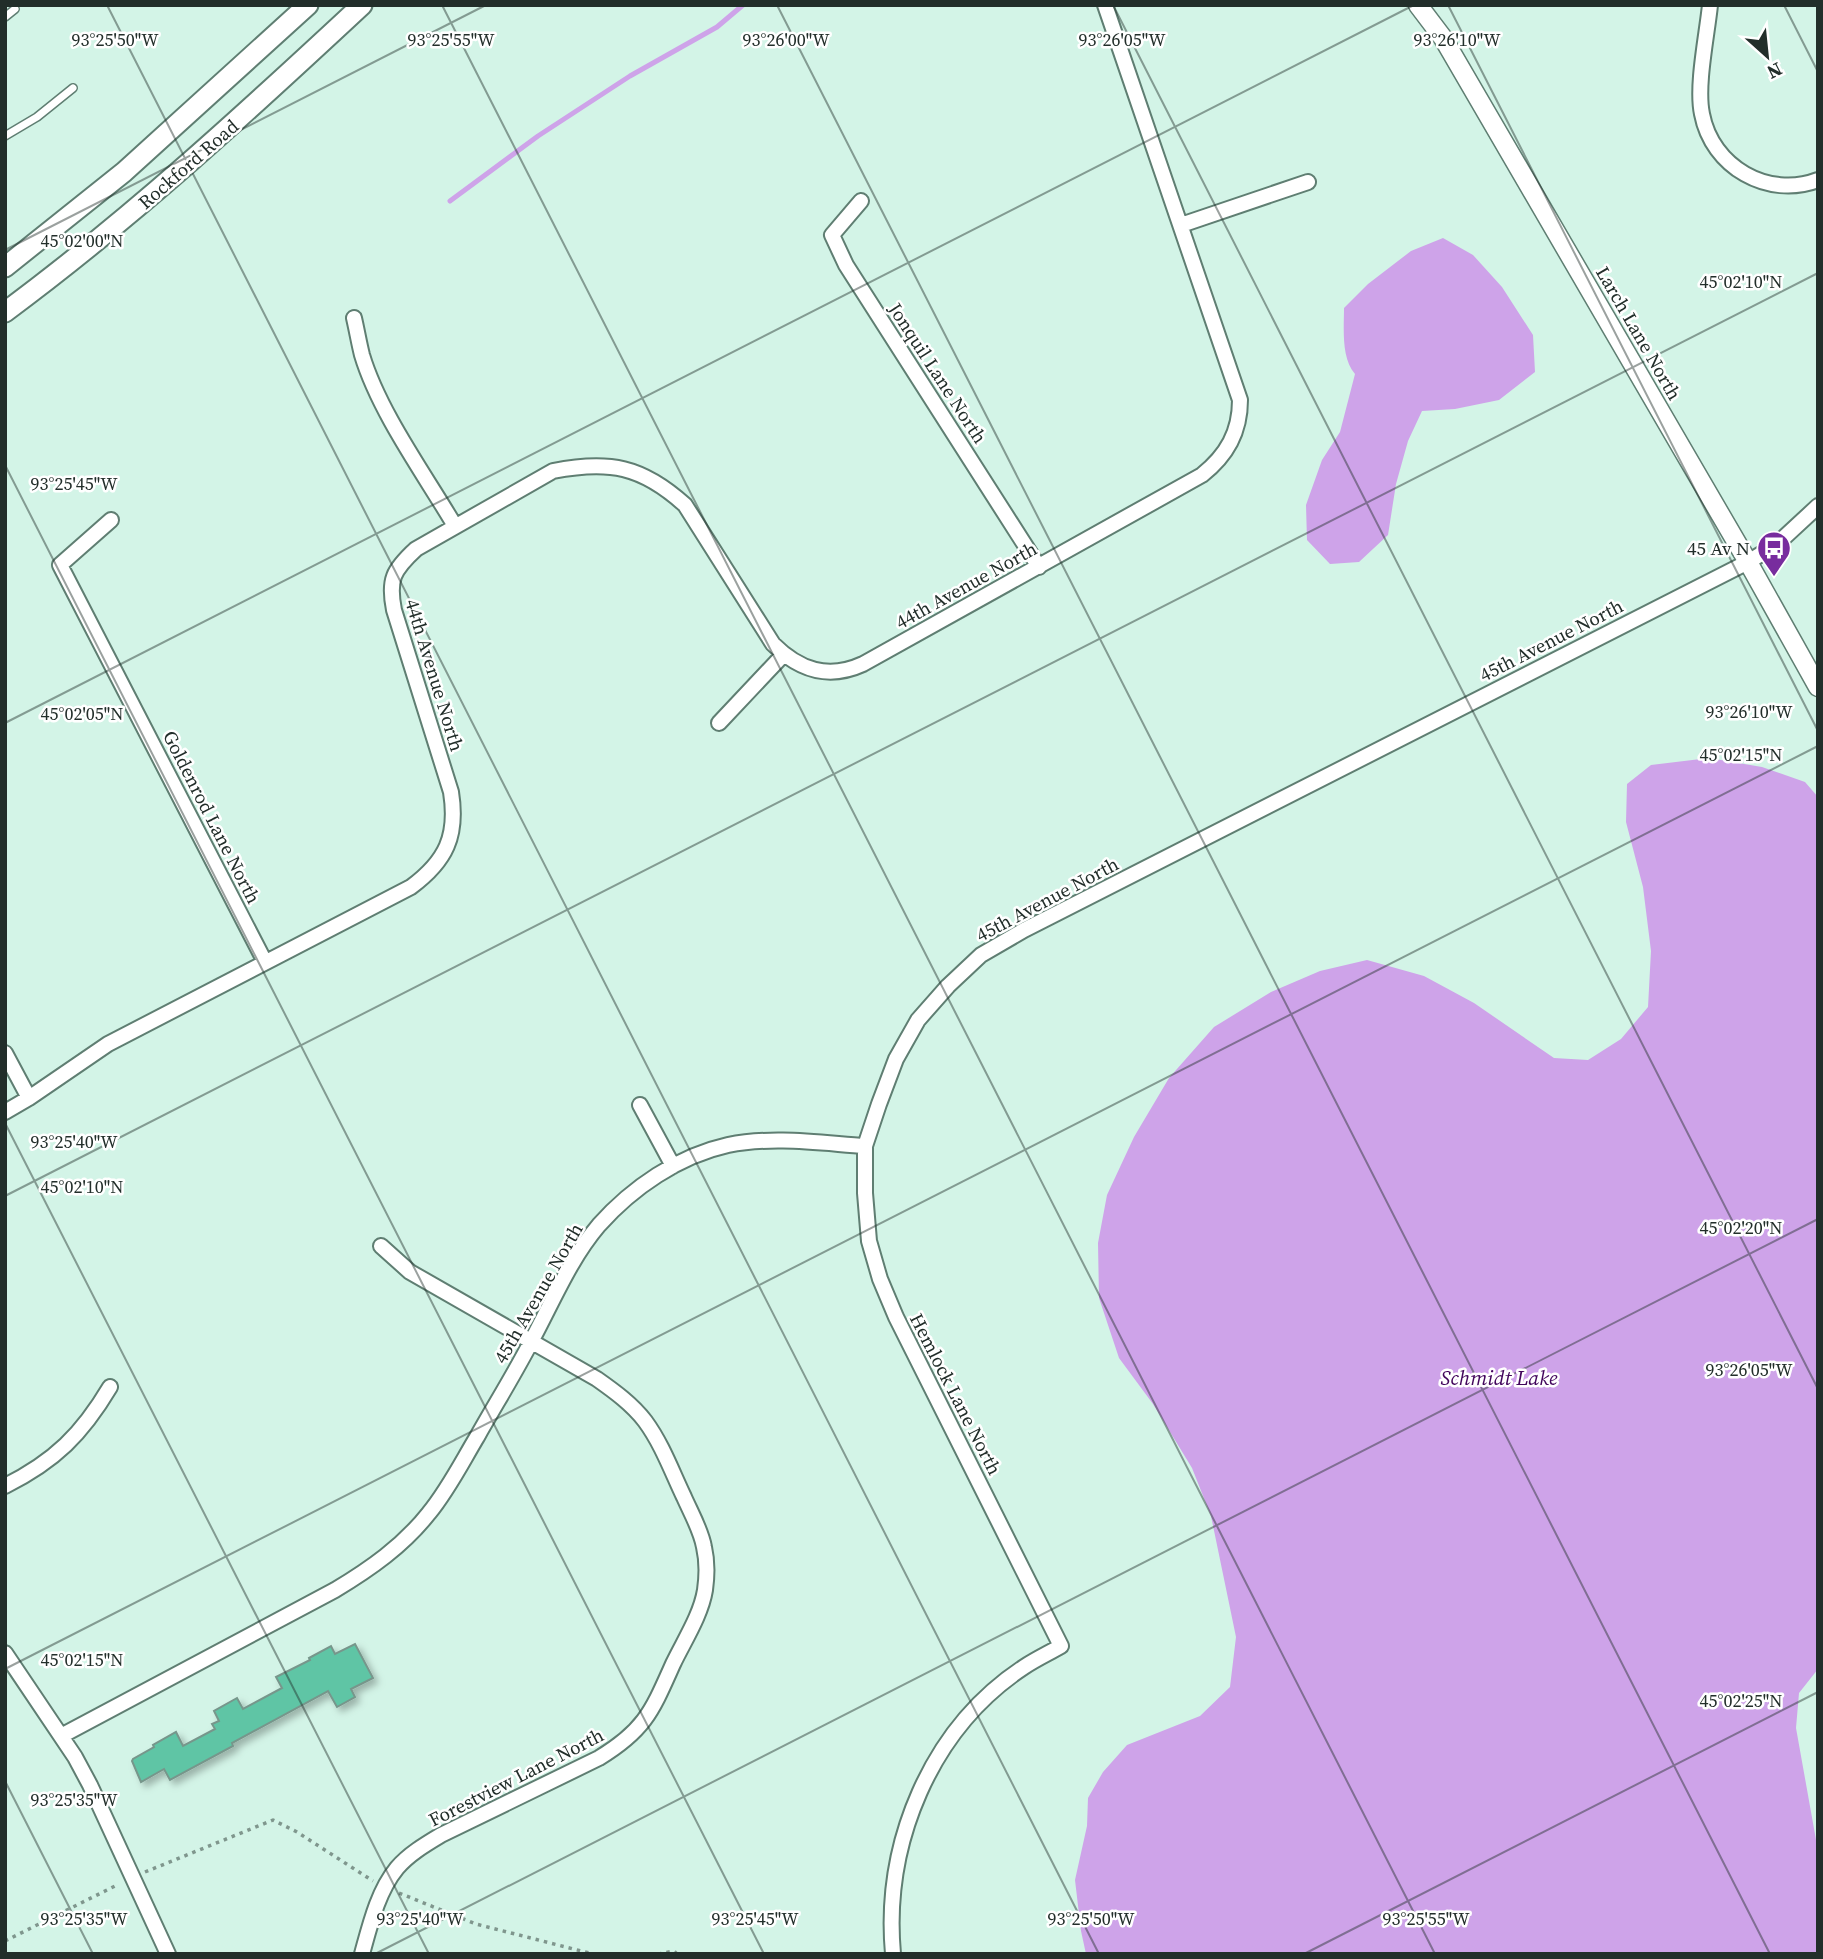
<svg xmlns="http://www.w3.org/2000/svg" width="1823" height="1959" font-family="'Source Serif 4',serif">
  <defs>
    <filter id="shadow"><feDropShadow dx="4.5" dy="4.5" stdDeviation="3.5" flood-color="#0004"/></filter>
  </defs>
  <rect width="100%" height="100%" fill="#d3f4e7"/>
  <path fill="#cea3e9" d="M1443,238L1473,255L1502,287L1533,335L1535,372L1499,400L1455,409L1422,411L1408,441L1396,484L1388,535L1359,562L1330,564L1307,540L1306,505L1322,460L1340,432L1355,374C1341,358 1344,329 1344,308L1368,284L1411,251Z
    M1709,758L1762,767L1805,782L1818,797V1669L1799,1693L1796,1728L1818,1851V1954H1086L1081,1931L1075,1880L1087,1826L1088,1798L1103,1772L1127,1745L1200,1716L1230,1687L1236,1637L1211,1516L1192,1468L1153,1404L1119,1358L1099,1298L1098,1243L1107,1195L1134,1137L1169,1078L1214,1027L1271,992L1320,971L1367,960L1424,976L1474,1003L1554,1058L1588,1060L1621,1039L1648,1007L1651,951L1643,887L1626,822L1627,784L1651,765Z"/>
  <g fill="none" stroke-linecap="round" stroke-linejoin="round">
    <path stroke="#cea3e9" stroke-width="5" d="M450,201L538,136L630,76L717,27L743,5"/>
  </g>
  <path fill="#5ec5a5" stroke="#77968b" stroke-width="2" filter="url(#shadow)" d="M355,1644L373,1678L351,1689L355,1697L337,1707L328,1691L232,1743L233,1746L170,1780L164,1769L141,1782L132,1761L133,1759L154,1747L153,1745L176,1732L183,1746L215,1729L212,1724L219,1721L214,1711L237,1698L243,1709L282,1688L276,1677L310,1660L309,1658L331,1646L335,1654Z"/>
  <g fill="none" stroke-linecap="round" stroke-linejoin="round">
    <g stroke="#5f7e72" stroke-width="10">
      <path id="service" d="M5,17L15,9
        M5,136L37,117L73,88"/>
    </g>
    <g stroke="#5f7e72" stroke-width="18">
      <path id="minor" d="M1710,5C1707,35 1696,86 1702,114C1712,167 1768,199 1818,180
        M861,201L832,235L846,265L1039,567
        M1181,225L1308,182
        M354,318C357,331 359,343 362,355C379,412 425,475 455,526
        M111,520L60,565L265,962
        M719,723L784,654
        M5,1053L29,1098
        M640,1105L673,1166
        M5,1112L29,1098L108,1044L411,887C446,861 458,836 451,792L394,610C388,580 393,570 416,549L553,471C609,460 642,466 685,505L773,644C799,670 828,680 863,664L1202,475C1227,455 1240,432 1240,400L1105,5
        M5,1486C55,1461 82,1434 110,1387
        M5,1653L75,1757L90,1785L168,1954
        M61,1736L335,1590C370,1569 403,1546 429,1513C448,1490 462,1462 477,1437C495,1405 515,1373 532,1340C553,1301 570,1259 599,1225C632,1188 678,1156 728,1145C773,1136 820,1143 865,1146
        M362,1954C370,1925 378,1891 397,1868C409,1854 426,1844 441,1835L599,1758C645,1730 652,1711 673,1664C684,1641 701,1615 705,1590C707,1576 707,1560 704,1547C701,1530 691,1513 684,1497C672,1472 662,1444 645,1421C632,1404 614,1391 597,1379L410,1272L381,1246
        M893,1954C883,1844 930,1729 1024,1667C1036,1659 1049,1653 1061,1646L896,1317L880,1279L869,1241L865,1193V1146L879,1104L896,1059L918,1020L948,986L981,955L1024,930L1748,562L1776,545L1818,506"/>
    </g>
    <g stroke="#5f7e72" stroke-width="21">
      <path id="tertiary" d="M1418,5L1443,38L1748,562L1818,687"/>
    </g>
    <g stroke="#5f7e72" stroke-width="23">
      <path id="secondary" d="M5,267L124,172L308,5
        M5,312C132,218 247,112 362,5"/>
    </g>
    <path stroke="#7f968d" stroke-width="3.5" stroke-dasharray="3.5 5" stroke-linecap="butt" d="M145,1872L273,1820L297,1832L373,1881
      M399,1893L476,1924L593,1954
      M5,1941L119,1884
      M658,1954L674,1951L677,1954"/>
    <use href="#service" stroke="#fff" stroke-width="7"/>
    <use href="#minor" stroke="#fff" stroke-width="14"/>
    <use href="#tertiary" stroke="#fff" stroke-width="18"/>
    <use href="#secondary" stroke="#fff" stroke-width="19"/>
  </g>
  <path fill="none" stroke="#222e2a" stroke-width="2" stroke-opacity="0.45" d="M107,5L1099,1954M442,5L1435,1954M777,5L1770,1954M1113,5L1818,1389M1448,5L1818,731M1784,5L1818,72M5,250L486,5M5,465L764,1954M5,723L1414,5M5,1123L429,1954M5,1196L1818,273M5,1669L1818,746M5,1781L93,1954M375,1954L1818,1219M1304,1954L1818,1692"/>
  <defs>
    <g id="bus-pin" transform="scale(1.75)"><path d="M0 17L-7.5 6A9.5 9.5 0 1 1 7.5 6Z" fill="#782c9e" stroke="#fff"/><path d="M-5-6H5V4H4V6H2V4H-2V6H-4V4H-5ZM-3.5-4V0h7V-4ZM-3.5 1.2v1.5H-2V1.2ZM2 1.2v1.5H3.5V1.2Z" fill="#fff"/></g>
  </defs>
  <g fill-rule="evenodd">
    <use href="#bus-pin" x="1774" y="548"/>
  </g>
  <g text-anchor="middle" stroke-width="5" stroke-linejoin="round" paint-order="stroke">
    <g font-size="19" fill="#222e2a" stroke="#fff">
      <text transform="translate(188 164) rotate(-41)" y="7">Rockford Road</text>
      <text transform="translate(1639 333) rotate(60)" y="7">Larch Lane North</text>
      <text transform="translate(938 373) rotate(57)" y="7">Jonquil Lane North</text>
      <text transform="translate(966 585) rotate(-29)" y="7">44th Avenue North</text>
      <text transform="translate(1551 640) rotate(-27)" y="7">45th Avenue North</text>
      <text transform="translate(435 675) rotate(73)" y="7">44th Avenue North</text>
      <text transform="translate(212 817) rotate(63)" y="7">Goldenrod Lane North</text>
      <text transform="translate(1047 899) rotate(-28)" y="7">45th Avenue North</text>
      <text transform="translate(538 1293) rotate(-60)" y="7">45th Avenue North</text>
      <text transform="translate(956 1394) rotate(63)" y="7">Hemlock Lane North</text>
      <text transform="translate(516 1777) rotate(-27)" y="7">Forestview Lane North</text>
    </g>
    <g font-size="19" fill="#222e2a" stroke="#fff" text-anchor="end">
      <text x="1750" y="555">45 Av N</text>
    </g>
    <g font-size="21" font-style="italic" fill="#42065c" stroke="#fff">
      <text x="1499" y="1385">Schmidt Lake</text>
    </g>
  </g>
  <g font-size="18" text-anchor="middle" fill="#222e2a" stroke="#fff" stroke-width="5" stroke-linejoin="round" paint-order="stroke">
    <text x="115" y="46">93°25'50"W</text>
    <text x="451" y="46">93°25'55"W</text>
    <text x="786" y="46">93°26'00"W</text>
    <text x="1122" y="46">93°26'05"W</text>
    <text x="1457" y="46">93°26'10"W</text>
    <text x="82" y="247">45°02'00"N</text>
    <text x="1741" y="288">45°02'10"N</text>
    <text x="74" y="490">93°25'45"W</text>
    <text x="1749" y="718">93°26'10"W</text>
    <text x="82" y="720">45°02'05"N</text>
    <text x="1741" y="761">45°02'15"N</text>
    <text x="74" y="1148">93°25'40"W</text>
    <text x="82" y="1193">45°02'10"N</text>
    <text x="1741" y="1234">45°02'20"N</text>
    <text x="1749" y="1376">93°26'05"W</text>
    <text x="82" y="1666">45°02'15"N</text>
    <text x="1741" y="1707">45°02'25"N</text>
    <text x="74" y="1806">93°25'35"W</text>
    <text x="84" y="1925">93°25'35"W</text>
    <text x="420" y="1925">93°25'40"W</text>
    <text x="755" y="1925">93°25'45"W</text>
    <text x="1091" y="1925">93°25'50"W</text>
    <text x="1426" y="1925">93°25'55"W</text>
  </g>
  <rect width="1823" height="1959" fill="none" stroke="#222e2a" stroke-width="14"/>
  <g transform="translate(1767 56) rotate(153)" stroke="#ffffff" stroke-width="5" paint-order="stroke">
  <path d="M0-5L12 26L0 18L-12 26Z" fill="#222e2a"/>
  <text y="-10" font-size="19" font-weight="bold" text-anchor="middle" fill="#222e2a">N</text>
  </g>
</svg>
